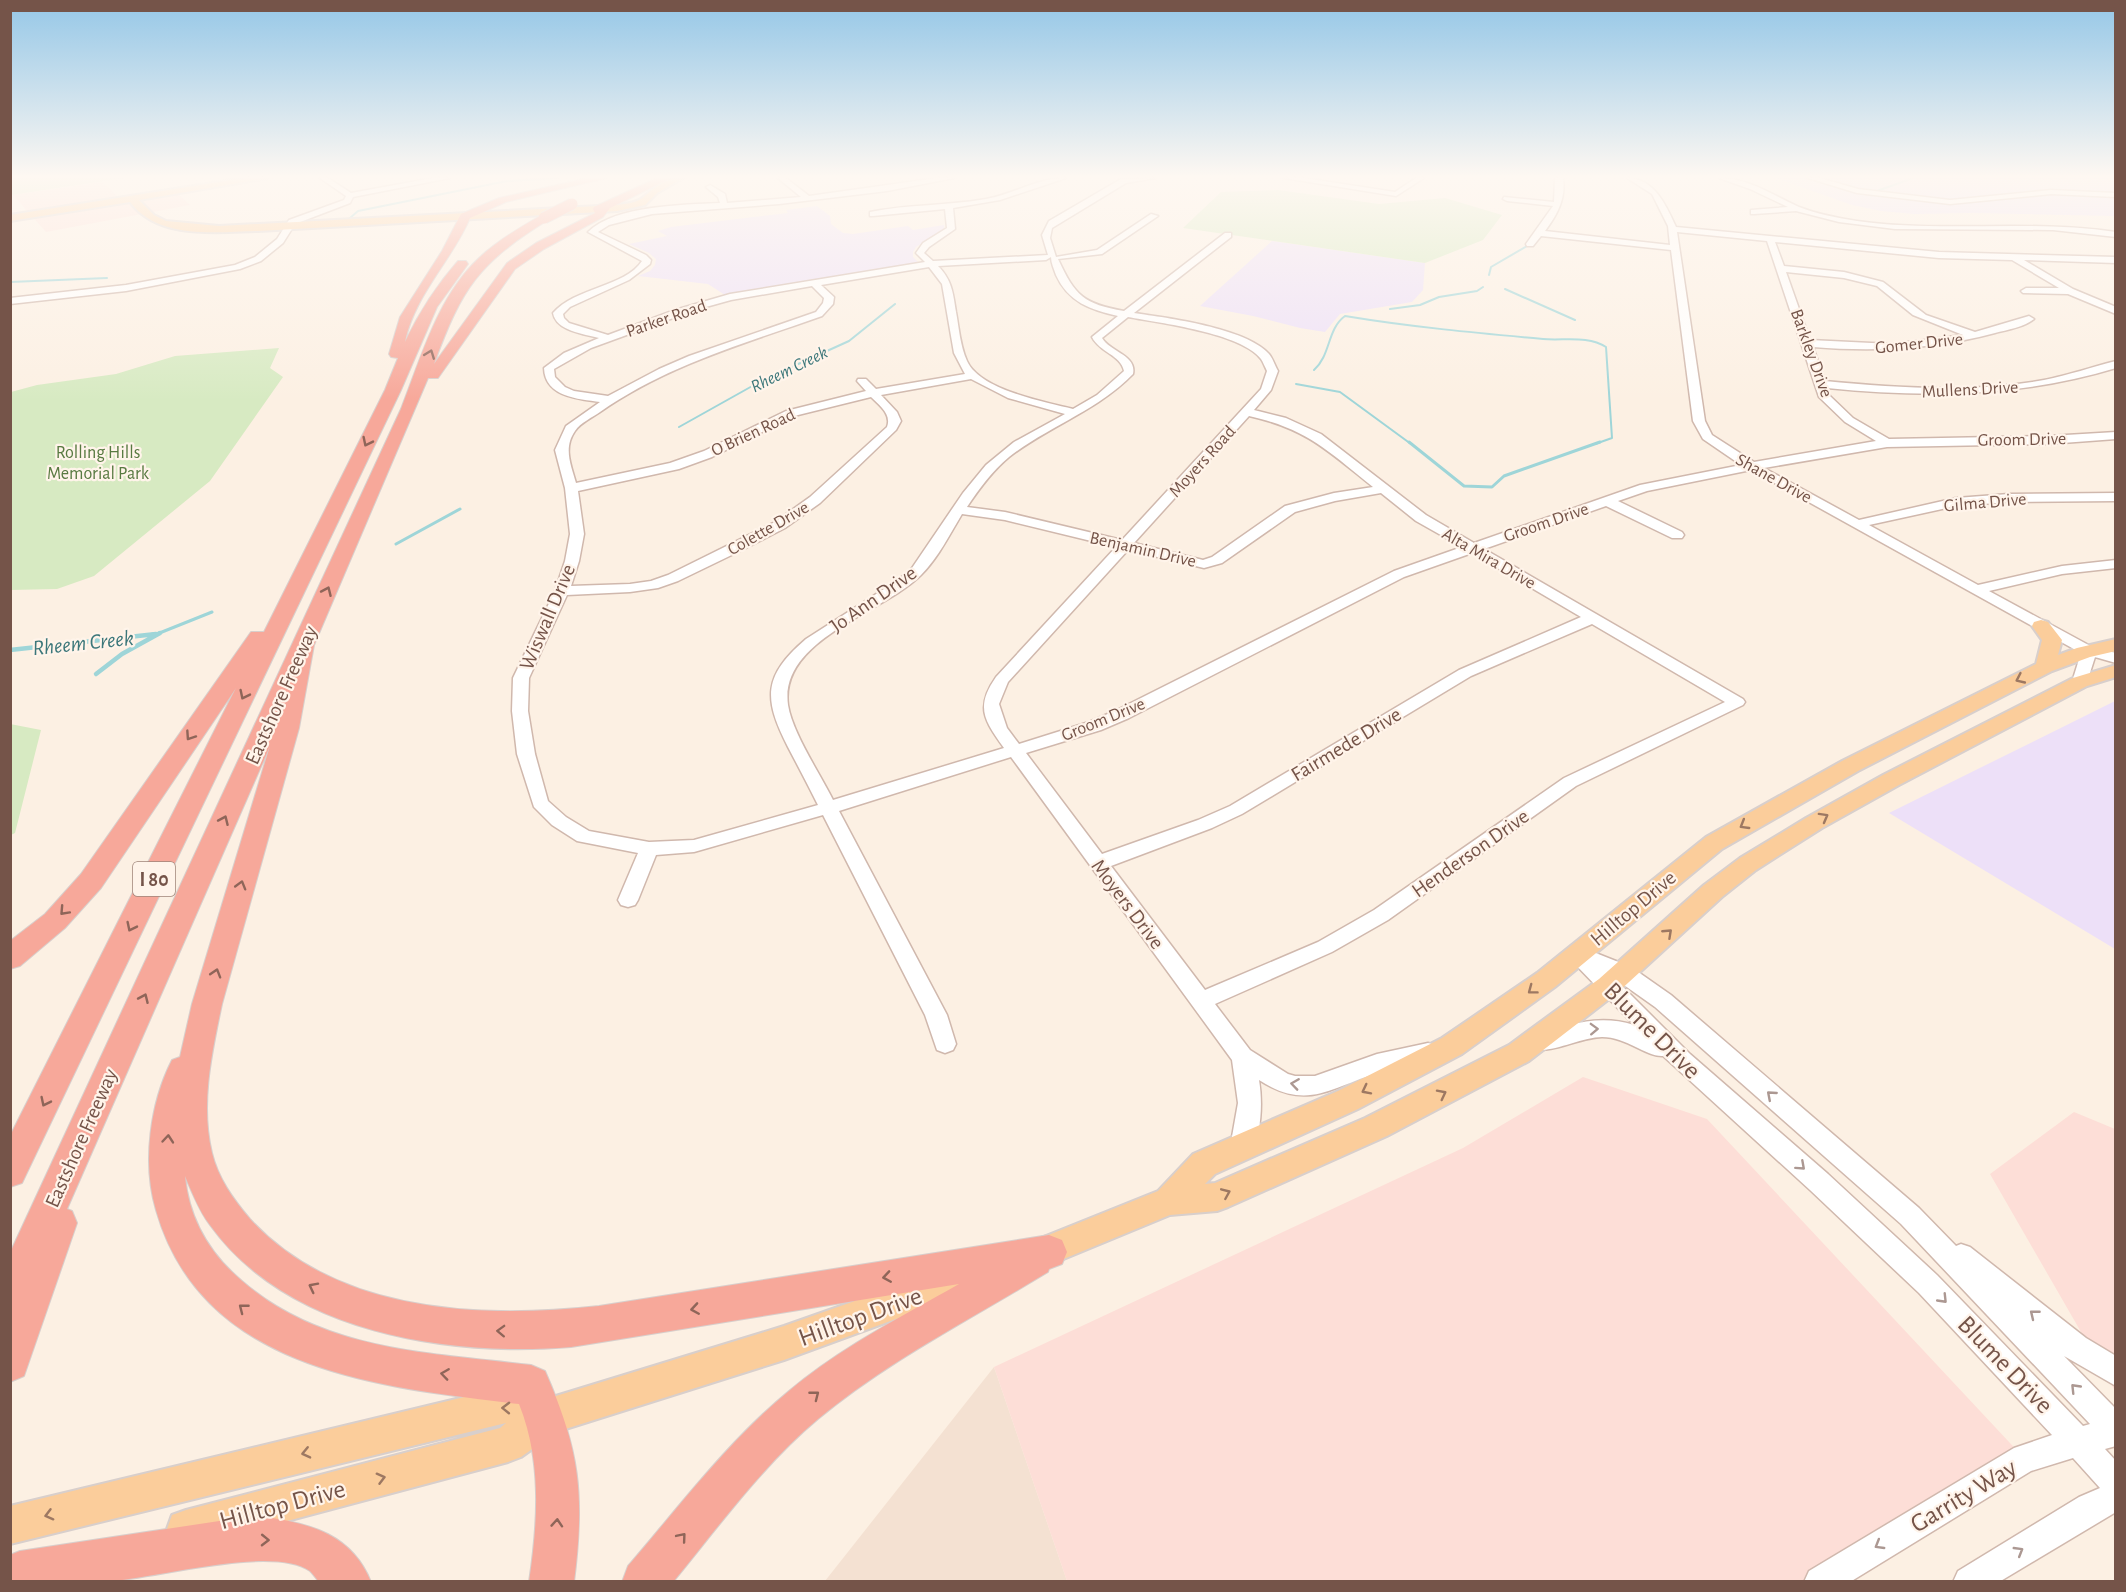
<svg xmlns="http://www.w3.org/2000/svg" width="2126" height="1592" font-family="'Alegreya Sans',sans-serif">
  <rect width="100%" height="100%" fill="#fcf0e3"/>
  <path fill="#f4e1d2" d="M994,1367L1067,1581H825Z"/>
  <path fill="#fdded7" d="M103,182L124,203L178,194L190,205L46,232L13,195Z
    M1583,1077L1707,1119L2024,1458L1810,1581H1067L994,1367L1463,1148Z
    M2074,1112L2115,1129V1391L1990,1174Z"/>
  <path fill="#ede0f8" d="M1776,178H2115V216L1971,213L1914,214L1881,211L1852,205Z
    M817,206L830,216L831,224L843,233L853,234L908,226L913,230L944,225V229L916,247L913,252V257L918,262L916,263L725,295L708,284L638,276L650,271L655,265L656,259L649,253L629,244L667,236L658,231L671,227L788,213L786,210Z
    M1272,241L1425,263L1423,290L1412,302L1340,314L1325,332L1300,328L1253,316L1200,306Z
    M2115,701V949L1889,813Z"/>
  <path fill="#d7eac2" d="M11,178H124L11,195Z
    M1278,190L1379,204L1445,198L1502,215L1483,240L1425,263L1183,228L1221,192Z
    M279,348L270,368L283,377L210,481L94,576L57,589L11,590V392L37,385L116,374L175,356Z
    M10,724L41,730L15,833L11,835Z"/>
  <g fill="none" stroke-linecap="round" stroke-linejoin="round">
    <path stroke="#9ed5d8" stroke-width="2" d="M1877,191L1913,178
      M350,218L358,211L507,181L558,178
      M1489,275L1491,267L1527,246
      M10,282L107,278
      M1505,289L1575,320
      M1390,309L1420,305L1439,297L1477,291L1483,287
      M1314,370C1331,355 1327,329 1345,316C1411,327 1477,333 1543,339C1563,341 1588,335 1606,347L1612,438L1595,444
      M1296,384L1340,392L1411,444
      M679,427L763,380L849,341L895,304"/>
    <path stroke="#9ed5d8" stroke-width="3" d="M1409,442L1464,486L1492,487L1504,476L1600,442
      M396,544L460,509
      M152,634H156
      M157,634L212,612"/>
    <path stroke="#9ed5d8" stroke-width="4.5" d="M10,650L156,634
      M96,674L122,654L160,633"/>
    <g stroke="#d0b8ad" stroke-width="3">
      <path id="minor" d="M320,178H328L351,193L433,178H450L353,197L350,203L295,224L283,243L261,261L240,269L126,291L10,304V298L126,285L235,265L255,257L277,239L289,220L344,200L346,196Z
        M778,178H786L809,196L937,178H954L887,191L779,204L652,214L609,225L598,232L646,255L651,260L650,264L629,280L570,307L563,314L564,318L569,323L608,335L675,310L730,294L925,262L916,253L923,243L947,228L945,209L873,216H870V212C908,204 948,206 986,199C1014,194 1037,178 1066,178L1000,200L953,208L955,229L929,247L924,253L933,261L1048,255L1042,235L1049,221L1121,179L1155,178L1126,183L1052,228L1050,238L1056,257L1097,250L1151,214L1158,216L1102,254L1058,259C1075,296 1084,304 1124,311L1225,233H1231V237L1134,313C1168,318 1246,328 1269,354C1273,359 1275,366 1278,371L1271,390L1254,410L1286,418L1321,434L1426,515L1474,543L1640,485L1741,465L1703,439L1693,421L1671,250L1541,236L1533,246H1527L1526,244L1553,206L1507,201L1503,199L1504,197L1554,202L1555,178H1563C1566,199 1557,215 1545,231L1670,245L1668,226L1652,194L1627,178C1654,178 1666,205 1676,227L1939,252L2116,257V263L2024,260L2073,289L2116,307V314L2068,294L2023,293L2021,291L2026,288H2059L2012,260L1939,258L1775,242L1784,266L1844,272L1883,282L1926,315L1975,332L2029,316L2034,319C2024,327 2007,330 1995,333C1936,349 1875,352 1813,347L1825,381C1898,388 1972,393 2044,380C2069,375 2092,367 2116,361V368C2020,397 1926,398 1827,388L1830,396L1853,418L1889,439L2049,436L2116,432V439L2049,444L1887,447L1764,468L1859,520L1956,498L2009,494L2116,493V501L2009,502L1956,506L1869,525L1978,585L2062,566L2116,560V568L2062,574L1989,591L2094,648L2116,653V663L2095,657L2086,685H2074L2072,682L2081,653L1751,470L1647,491L1618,501L1682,532L1684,535L1682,538H1672L1606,506L1484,549L1743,699L1745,702L1743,705L1576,786L1388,920L1332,952L1215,1004L1250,1050L1288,1074L1295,1076H1315L1377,1054L1428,1043L1436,1045L1439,1052L1436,1059C1417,1065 1396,1066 1377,1073C1330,1088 1307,1111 1259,1080C1263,1104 1261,1133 1251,1156L1242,1159L1233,1156L1230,1148L1238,1103L1232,1060L1011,757L839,811L947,1015L956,1044L953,1050L945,1053L937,1050L925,1015L823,815L694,852L656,855L638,900L635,905L628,907L621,905L618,900L638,853L577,841L552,825L534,807L517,754L512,711L513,678L555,591L565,561L570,534L565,488L555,450L566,426L600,402C578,399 545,397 544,368L564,353L599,338C584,334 556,331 553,313C576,287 625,287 642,261L588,232C616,205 682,205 720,203L718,197L706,187L710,185L725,194L727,203L801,197ZM1677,232L1767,241L1819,397L1845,422L1876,441L1754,462L1712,435L1705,421ZM1051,257C1051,263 1054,269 1056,275C1068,302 1091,310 1118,316L1092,337C1099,352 1121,355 1124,371L1097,395L1073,409C1045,402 980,390 967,361C960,346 959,328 956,312C953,293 952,280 938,266L1046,260ZM929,267L942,284L954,353L965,374L876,389L866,379H858L857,381L866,391L786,411L704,451L670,463L576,483C571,465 563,448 575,431C580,423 593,417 600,412C667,365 746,343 822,316L833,304L834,297L821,285ZM1786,272L1844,278L1877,286L1913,315L1963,335L1892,344L1810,340ZM812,286L824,298L823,303L816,312L689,356L659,369L608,396L574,391L565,387L555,377L554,369L591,348L695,310L731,300ZM1128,317C1160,323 1241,333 1261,359C1263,362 1265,367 1267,371L1261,389L1122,540L1005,512L967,507C979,489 992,471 1009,457C1049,426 1097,411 1133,374C1137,355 1110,352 1102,338ZM971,379L1008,398L1065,414L1014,442L986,465L963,493L912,568L898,580L806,639C763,676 763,698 788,747C798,766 808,785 818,805L694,840L649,842L589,831L566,817L548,801L535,754L528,711L529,678L567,595L630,592L658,588L678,581L742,550L785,528L820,503L896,430L901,421L897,412L881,395ZM871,397C879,405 892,414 887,427L810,497L775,522L668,575L651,581L630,584L571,586L579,561L584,534L578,491L679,469L712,457L794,416ZM1249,416C1307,429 1328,451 1373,487L1334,493L1285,506L1212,557L1203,560L1134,543ZM1381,493L1416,521L1462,547L1394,571L1117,710L1089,722L1019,744L1007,728L999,704L1008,682L1128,550L1204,568L1222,563L1295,512L1335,501ZM962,514L1005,520L1116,547L996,677C975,707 984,720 1004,748L833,800C820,774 792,732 788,705C779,639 883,613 921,575C938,558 950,534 962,514ZM1472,553L1581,617L1459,670L1230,806L1198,820L1102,854L1026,753L1101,730L1129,718L1404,577ZM1592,624L1725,702L1564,778L1374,910L1318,942L1205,990L1111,866L1212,828L1242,814L1471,676Z
        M1284,178H1304L1395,192L1416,178H1424L1396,196Z
        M1719,178C1749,178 1772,195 1799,207C1817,214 1837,218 1857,221C1942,233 2029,219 2116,232V237L2053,230L1895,229L1839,222L1796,211L1754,214H1751V210L1788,207L1750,189Z
        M1808,178H1820L1858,189L1950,200L2051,190L2116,193V197L2051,194L1950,204L1857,193Z
        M1578,946L1631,967L1671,995L1919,1208L1956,1246L1961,1244L1970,1247L2086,1338L2116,1356V1386L2064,1356L2116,1409V1446L2105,1449L2116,1461V1512L1999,1582H1953L1958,1571L2079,1497L2100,1488L2073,1458L2031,1471L1850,1582H1804L1809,1571L2014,1448L2052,1435L1919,1293L1810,1190L1663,1056C1646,1057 1627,1037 1602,1037C1582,1037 1550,1054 1535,1049L1532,1043L1535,1037C1568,1024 1599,1014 1634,1025L1571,960L1568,954L1571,948ZM1614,978L1655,1007L1901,1224L2090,1424L2083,1426L1937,1275L1828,1174L1690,1054Z"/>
    </g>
    <g stroke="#d8cfcc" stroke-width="4">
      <path id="major" d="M244,178H267L139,200L154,215L166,221L219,226L617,205C624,204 635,203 641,199C655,188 664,178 683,178L657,193L645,205L617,211L258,231C215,232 159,240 130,202L10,221V215Z
        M2041,620L2048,622L2062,640L2058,655L2077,648L2116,639V651L2090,657L2052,671L1858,771L1722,849L1555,987L1462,1054L1358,1109L1215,1174L1205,1184L1215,1183L1365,1118L1509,1045L1599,979L1704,885L1740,858L1806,818L1883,775L2073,678L2116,665V677L2087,686L1899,785L1822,828L1756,870L1722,897L1617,993L1529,1061L1387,1136L1228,1207L1217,1211L1170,1215L1037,1270L1026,1266L1021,1255L1026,1244L1158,1191L1193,1154L1338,1091L1442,1038L1537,973L1706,837L1842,761L2036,664L2042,640L2032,626L2034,622Z
        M971,1260L983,1265L987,1276L983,1287L784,1360L556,1432L521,1457L508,1462L186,1548L172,1543L167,1529L172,1515L186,1510L500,1428L506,1423L10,1544V1506L506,1387L546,1399L784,1326Z"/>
    </g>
    <g stroke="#d8cfcc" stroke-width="2">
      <path id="highway" d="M587,178H607L506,202L470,218C452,260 414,296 405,342C419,313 436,286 458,261H466L468,264L437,307L401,390L22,1183L10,1187V1136L236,688L101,888L65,928L20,966L10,969V941L45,914L81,874L251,632H264L385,390L398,358L391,357L389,354L400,317L442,251L461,214L499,198Z
        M657,178H671L610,208L603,217L544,249L515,269L438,378H428L314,645L299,728L222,1004C212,1052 200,1104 212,1153C218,1178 233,1199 250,1219C336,1313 481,1319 599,1306L1049,1235L1062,1240L1067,1252L1062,1264L1049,1269L1048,1272C971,1319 888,1361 818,1419C763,1465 719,1526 673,1582H622L628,1566C679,1507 728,1441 789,1391C840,1348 901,1317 959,1284L571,1347C448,1357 288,1333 210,1225C199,1211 192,1192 185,1176C189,1219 209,1253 242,1281C322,1351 430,1353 531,1365L545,1371C580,1450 585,1496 574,1582H529C538,1522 542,1461 519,1404C379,1387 202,1371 156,1210C142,1163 150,1103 172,1060L180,1057L192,1004L270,746L67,1209L72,1211L77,1223L24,1376L10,1382V1253L401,409C421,358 438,296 479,258C497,241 519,228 540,216H548V220C479,263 462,287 434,364L507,263L536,243L595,213L593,209L594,207Z
        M266,1517C312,1524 352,1535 371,1582H319C316,1578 313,1574 310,1571C272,1545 158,1578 111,1581C78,1584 44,1582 10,1582V1555L20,1551L226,1520Z"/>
    </g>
    <use href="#minor" fill="#fff" fill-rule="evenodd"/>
    <use href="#major" fill="#fbcd9b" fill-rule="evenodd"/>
    <use href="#highway" fill="#f7a89a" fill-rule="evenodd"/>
    <g stroke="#d8cfcc" stroke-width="13" stroke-linecap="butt">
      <path id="highway-bridge" d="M544,218L572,204"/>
    </g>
    <use href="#highway-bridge" stroke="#f7a89a" stroke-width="11"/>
  </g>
  <defs><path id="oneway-chevron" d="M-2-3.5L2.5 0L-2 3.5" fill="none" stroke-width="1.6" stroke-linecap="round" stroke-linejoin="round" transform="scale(1.5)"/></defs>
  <g stroke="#8f6559">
    <use href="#oneway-chevron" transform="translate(430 354) rotate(-69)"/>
    <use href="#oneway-chevron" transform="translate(367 442) rotate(116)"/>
    <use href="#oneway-chevron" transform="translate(327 591) rotate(-66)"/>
    <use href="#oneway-chevron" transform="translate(244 695) rotate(116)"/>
    <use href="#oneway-chevron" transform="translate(190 736) rotate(124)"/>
    <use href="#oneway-chevron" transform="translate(224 820) rotate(-66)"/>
    <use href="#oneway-chevron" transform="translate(241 885) rotate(-74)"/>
    <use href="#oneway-chevron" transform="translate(64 911) rotate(133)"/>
    <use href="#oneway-chevron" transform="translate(131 927) rotate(116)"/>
    <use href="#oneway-chevron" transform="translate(216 973) rotate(-73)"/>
    <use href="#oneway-chevron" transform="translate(144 998) rotate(-66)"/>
    <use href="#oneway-chevron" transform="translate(45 1102) rotate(116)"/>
    <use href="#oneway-chevron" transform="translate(168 1139) rotate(-85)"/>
    <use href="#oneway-chevron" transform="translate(887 1277) rotate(171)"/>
    <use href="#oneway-chevron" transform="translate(313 1287) rotate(-153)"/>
    <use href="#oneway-chevron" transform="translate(243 1308) rotate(-142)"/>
    <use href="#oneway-chevron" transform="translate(695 1309) rotate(171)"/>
    <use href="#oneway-chevron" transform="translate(501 1331) rotate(-178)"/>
    <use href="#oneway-chevron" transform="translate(445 1374) rotate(-172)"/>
    <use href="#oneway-chevron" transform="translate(815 1395) rotate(-38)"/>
    <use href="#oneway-chevron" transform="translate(557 1523) rotate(-86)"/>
    <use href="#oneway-chevron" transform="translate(682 1537) rotate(-50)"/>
    <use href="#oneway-chevron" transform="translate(265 1540) rotate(1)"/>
  </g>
  <g stroke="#9d7862">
    <use href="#oneway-chevron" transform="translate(2020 679) rotate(155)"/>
    <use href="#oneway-chevron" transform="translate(1824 817) rotate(-29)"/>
    <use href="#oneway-chevron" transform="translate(1744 825) rotate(149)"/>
    <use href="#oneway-chevron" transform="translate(1668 933) rotate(-43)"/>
    <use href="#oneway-chevron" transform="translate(1532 990) rotate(143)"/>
    <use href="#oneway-chevron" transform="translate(1366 1090) rotate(153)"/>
    <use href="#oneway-chevron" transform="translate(1442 1094) rotate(-27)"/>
    <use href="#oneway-chevron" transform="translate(1226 1193) rotate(-23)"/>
    <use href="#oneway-chevron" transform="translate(506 1408) rotate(-179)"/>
    <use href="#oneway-chevron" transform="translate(306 1453) rotate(167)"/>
    <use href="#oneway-chevron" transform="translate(381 1478) rotate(-15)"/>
    <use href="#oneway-chevron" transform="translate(49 1515) rotate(165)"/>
  </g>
  <g stroke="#ac9892">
    <use href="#oneway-chevron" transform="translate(1594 1029) rotate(-2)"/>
    <use href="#oneway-chevron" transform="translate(1295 1084) rotate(-172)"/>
    <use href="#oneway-chevron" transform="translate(1771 1095) rotate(-139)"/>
    <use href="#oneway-chevron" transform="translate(1801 1166) rotate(42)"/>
    <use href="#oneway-chevron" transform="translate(1943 1299) rotate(46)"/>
    <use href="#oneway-chevron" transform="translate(2034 1314) rotate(-141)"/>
    <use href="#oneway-chevron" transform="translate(2075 1388) rotate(-134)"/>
    <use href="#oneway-chevron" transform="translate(1879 1545) rotate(149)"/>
    <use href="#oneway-chevron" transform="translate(2019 1551) rotate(-31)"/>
  </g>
  <linearGradient id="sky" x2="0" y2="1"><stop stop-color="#95c7e7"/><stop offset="0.44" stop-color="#fef8f2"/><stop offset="1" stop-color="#fef8f2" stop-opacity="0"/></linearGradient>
  <rect width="2126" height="401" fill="url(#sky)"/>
  <g text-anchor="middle" stroke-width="4.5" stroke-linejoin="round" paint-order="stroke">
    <g font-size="18" fill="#755449" stroke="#fff4ea">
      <text transform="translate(666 318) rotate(-19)" y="6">Parker Road</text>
      <text transform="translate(1919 343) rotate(-6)" y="6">Gomer Drive</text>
      <text transform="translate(1812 353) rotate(70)" y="6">Barkley Drive</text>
      <text transform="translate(1970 389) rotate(-3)" y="6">Mullens Drive</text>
      <text transform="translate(753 432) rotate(-25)" y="6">O Brien Road</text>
      <text transform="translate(2022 439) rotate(-1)" y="6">Groom Drive</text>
      <text transform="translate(1202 461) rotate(-48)" y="6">Moyers Road</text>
      <text transform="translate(1774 478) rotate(29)" y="6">Shane Drive</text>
      <text transform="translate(1985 502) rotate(-5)" y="6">Gilma Drive</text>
      <text transform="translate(1546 522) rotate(-19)" y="6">Groom Drive</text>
      <text transform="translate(768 528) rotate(-30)" y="6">Colette Drive</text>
      <text transform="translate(1143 549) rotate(13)" y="6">Benjamin Drive</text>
      <text transform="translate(1489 558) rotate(30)" y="6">Alta Mira Drive</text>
      <text transform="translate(1103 719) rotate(-22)" y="6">Groom Drive</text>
    </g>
    <g font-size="18" font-style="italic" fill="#3c777a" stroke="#fff4ea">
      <text transform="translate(789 369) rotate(-26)" y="6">Rheem Creek</text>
    </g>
    <g font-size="18" fill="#587a41" stroke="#fff4ea">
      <text x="98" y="458">Rolling Hills<tspan x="98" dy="21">Memorial Park</tspan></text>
    </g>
    <rect fill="#fff4ea" stroke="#9e8479" stroke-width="1.5" x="133" y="862" width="42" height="34" rx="4.5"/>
    <g font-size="20" font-weight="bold" fill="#755449">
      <text x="154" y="886">I 80</text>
    </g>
    <g font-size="21" fill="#755449" stroke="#fff4ea">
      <text transform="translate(873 599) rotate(-35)" y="7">Jo Ann Drive</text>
      <text transform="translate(547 617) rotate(-67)" y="7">Wiswall Drive</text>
      <text transform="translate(281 695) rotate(-66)" y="7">Eastshore Freeway</text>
      <text transform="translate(1346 744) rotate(-31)" y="7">Fairmede Drive</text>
      <text transform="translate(1470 853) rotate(-35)" y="7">Henderson Drive</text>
      <text transform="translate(1128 904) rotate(53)" y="7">Moyers Drive</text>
      <text transform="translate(1633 908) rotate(-40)" y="7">Hilltop Drive</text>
      <text transform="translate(81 1138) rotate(-66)" y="7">Eastshore Freeway</text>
    </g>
    <g font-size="22" font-style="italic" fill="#3c777a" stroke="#fff4ea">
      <text transform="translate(83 642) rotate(-6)" y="8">Rheem Creek</text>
    </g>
    <g font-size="26" fill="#755449" stroke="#fff4ea">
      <text transform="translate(1653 1030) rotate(45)" y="9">Blume Drive</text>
      <text transform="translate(860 1316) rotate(-20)" y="9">Hilltop Drive</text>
      <text transform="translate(2006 1364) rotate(46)" y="9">Blume Drive</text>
      <text transform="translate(1963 1495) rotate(-31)" y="9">Garrity Way</text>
      <text transform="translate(282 1504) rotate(-15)" y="9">Hilltop Drive</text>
    </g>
  </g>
  <rect width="2126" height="1592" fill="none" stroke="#755449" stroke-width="24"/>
</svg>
